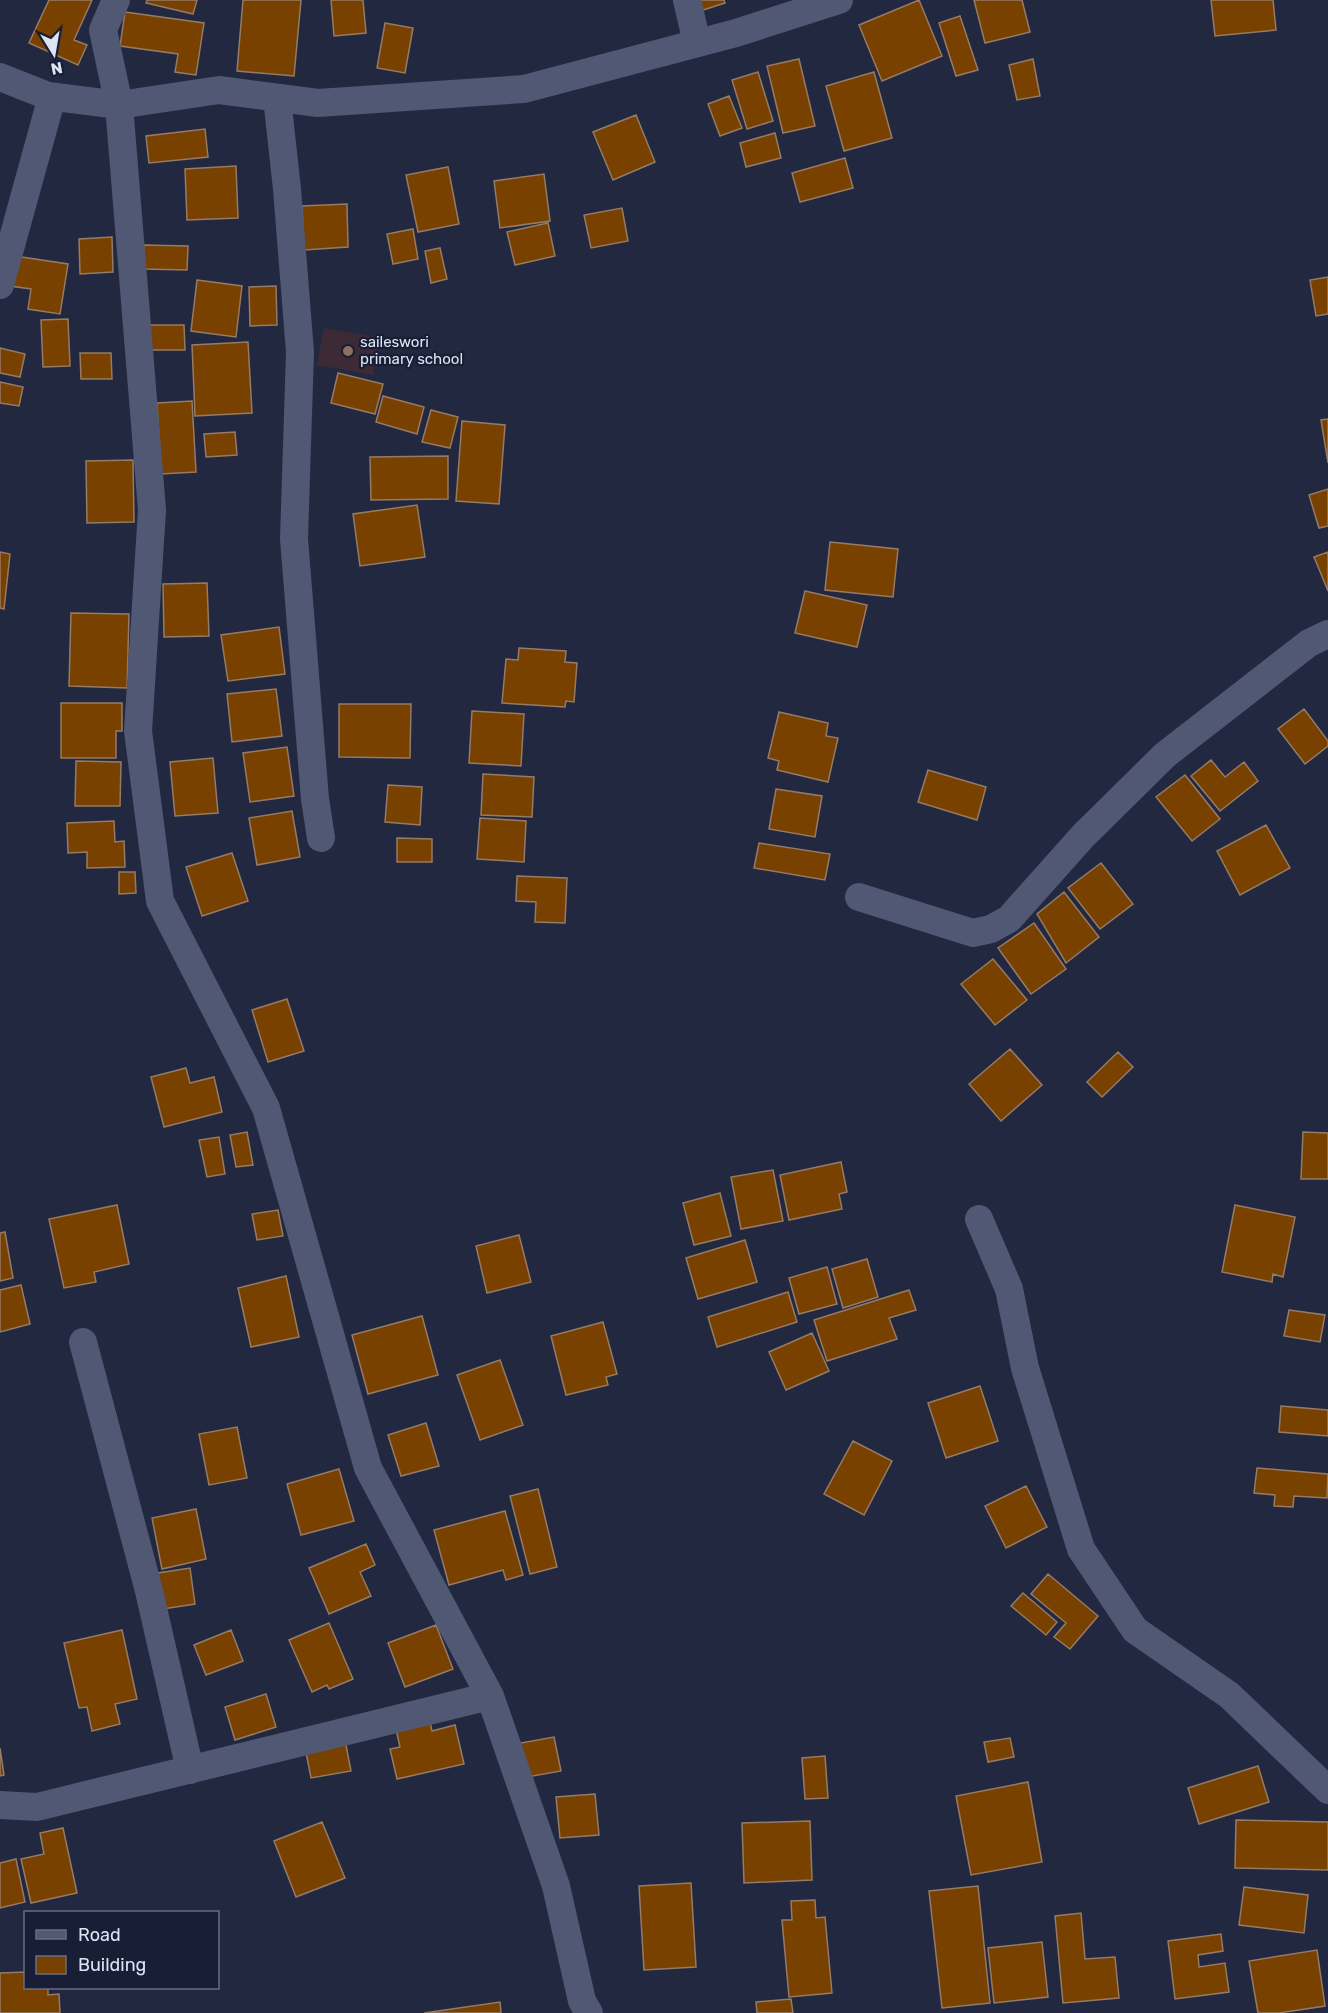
<svg xmlns="http://www.w3.org/2000/svg" width="1328" height="2013" font-family="Rubik,sans-serif">
  <rect width="100%" height="100%" fill="#222840"/>
  <path fill="#3c2b36" d="M324,328L380,338L373,375L317,365Z"/>
  <path fill="#784100" stroke="#957b66" stroke-width="1.5" d="M49,0H92L74,40L87,45L78,65L29,43Z
    M147,0H197L193,14L146,3Z
    M243,0H301L294,76L237,71Z
    M331,0H363L366,33L334,36Z
    M696,0H724L725,3L700,11Z
    M919,0L942,56L882,81L859,25Z
    M974,0H1022L1030,32L985,43Z
    M1211,0H1273L1276,30L1215,36Z
    M125,12L204,23L196,75L175,72L178,54L120,46Z
    M960,16L978,70L956,76L939,23Z
    M385,23L413,28L405,73L377,68Z
    M799,59L815,126L783,133L767,66Z
    M1033,59L1040,96L1017,100L1009,65Z
    M758,72L773,121L747,129L732,80Z
    M874,72L892,138L844,151L826,86Z
    M729,96L742,128L720,136L708,104Z
    M636,115L655,162L613,180L593,132Z
    M205,129L208,157L149,163L146,136Z
    M775,133L781,158L746,167L740,143Z
    M845,158L853,188L800,202L792,173Z
    M236,166L238,218L187,220L185,169Z
    M448,167L459,224L418,232L406,175Z
    M544,174L550,221L500,228L494,181Z
    M347,204L348,247L304,250L302,206Z
    M622,208L628,241L591,248L584,215Z
    M548,223L555,256L515,265L507,232Z
    M413,229L418,259L393,264L387,234Z
    M112,237L113,272L80,274L79,239Z
    M144,245L188,246L187,270L143,269Z
    M440,248L447,279L431,283L425,251Z
    M15,256L68,264L60,314L28,309L31,289L10,286Z
    M1328,277V314L1316,316L1310,280Z
    M197,280L242,286L236,337L191,331Z
    M276,286L277,325L250,326L249,287Z
    M68,319L70,366L43,367L41,320Z
    M144,325H184L185,350H145Z
    M248,342L252,413L195,416L192,345Z
    M0,348L25,354L20,377L0,373Z
    M80,353H111L112,379H81Z
    M338,373L383,384L375,414L331,403Z
    M0,382L23,387L19,406L0,403Z
    M383,396L424,407L417,434L376,422Z
    M192,401L196,472L161,474L157,403Z
    M431,410L458,417L450,448L422,442Z
    M1328,419V463L1321,420Z
    M462,421L505,425L499,504L456,501Z
    M235,432L237,455L206,457L204,434Z
    M448,456V499L371,500L370,457Z
    M133,460L134,522L87,523L86,461Z
    M1328,489V526L1319,528L1309,495Z
    M417,505L425,557L360,566L353,514Z
    M830,542L898,549L893,597L825,590Z
    M0,552L10,554L4,609L0,608Z
    M1328,552V591L1314,557Z
    M207,583L209,636L164,637L163,584Z
    M805,591L867,605L857,647L795,633Z
    M71,613L129,614L127,688L69,686Z
    M279,627L285,674L228,681L221,635Z
    M519,648L566,651L565,662L577,663L574,702L566,701L565,707L502,703L506,659L518,660Z
    M276,689L282,736L232,742L227,694Z
    M61,703H122V731H116V758H61Z
    M339,704H411L410,758L339,757Z
    M1304,709L1328,741V746L1305,764L1278,729Z
    M472,711L524,714L521,766L469,763Z
    M779,712L828,723L826,736L838,738L828,782L777,770L779,761L768,758Z
    M287,747L294,796L250,802L243,753Z
    M213,758L218,813L175,816L170,762Z
    M1211,760L1225,777L1244,762L1258,781L1220,811L1191,776Z
    M76,761L121,762L120,806H75Z
    M928,770L986,787L977,820L918,802Z
    M483,774L534,777L532,817L481,815Z
    M1185,775L1220,819L1192,841L1156,797Z
    M388,785L422,787L420,825L385,822Z
    M776,789L822,796L815,837L769,829Z
    M292,811L300,857L257,865L249,818Z
    M480,818L526,821L524,862L477,859Z
    M114,821L115,842L124,841L125,867L87,868V852L68,853L67,823Z
    M1266,825L1290,868L1240,895L1217,851Z
    M397,838L432,839V862H397Z
    M759,843L830,854L825,880L754,868Z
    M232,853L248,901L202,916L186,867Z
    M1101,863L1133,904L1100,929L1068,888Z
    M119,872H135L136,893L119,894Z
    M517,876L567,878L565,923L535,922L536,902L516,901Z
    M1064,892L1099,937L1066,963L1037,914Z
    M1034,923L1066,969L1031,994L998,948Z
    M993,959L1027,1000L995,1025L961,984Z
    M287,999L304,1051L268,1062L252,1010Z
    M1010,1049L1042,1085L1001,1121L969,1084Z
    M1118,1052L1133,1067L1102,1097L1087,1082Z
    M186,1068L190,1083L214,1077L222,1112L164,1127L151,1077Z
    M247,1132L253,1165L236,1167L230,1135Z
    M1303,1132L1328,1133V1179H1301Z
    M219,1137L225,1174L207,1177L199,1140Z
    M841,1162L847,1192L839,1194L842,1209L789,1220L780,1175Z
    M773,1170L783,1221L741,1229L731,1177Z
    M720,1193L731,1236L694,1245L683,1203Z
    M117,1205L129,1264L94,1272L96,1282L64,1288L49,1219Z
    M1235,1205L1295,1217L1283,1277L1273,1274L1272,1282L1222,1272Z
    M278,1210L283,1236L257,1240L252,1214Z
    M5,1232L13,1278L0,1281V1233Z
    M519,1235L531,1282L487,1293L476,1246Z
    M745,1240L757,1282L698,1299L686,1258Z
    M867,1259L878,1297L843,1308L832,1269Z
    M827,1267L837,1304L799,1314L789,1278Z
    M286,1276L299,1337L251,1347L238,1288Z
    M21,1285L30,1324L0,1332V1290Z
    M909,1290L916,1310L889,1318L897,1339L827,1361L814,1320Z
    M788,1292L797,1322L717,1347L708,1317Z
    M1289,1310L1325,1315L1320,1342L1284,1336Z
    M422,1316L438,1375L368,1394L352,1335Z
    M603,1322L617,1374L606,1377L608,1385L566,1395L551,1336Z
    M812,1333L829,1371L786,1390L769,1352Z
    M500,1360L523,1425L480,1440L457,1375Z
    M980,1386L998,1441L946,1458L928,1403Z
    M1281,1406L1328,1410V1436L1279,1432Z
    M426,1423L439,1466L401,1476L388,1435Z
    M237,1427L247,1478L209,1485L199,1434Z
    M853,1441L892,1461L864,1515L824,1494Z
    M1257,1468L1328,1474L1327,1498L1294,1496L1293,1507L1274,1506L1275,1495L1254,1493Z
    M339,1469L354,1521L301,1535L287,1484Z
    M1026,1486L1047,1527L1006,1548L985,1506Z
    M538,1489L557,1567L530,1574L510,1496Z
    M196,1509L206,1559L162,1569L152,1518Z
    M505,1511L523,1575L506,1580L503,1570L449,1585L434,1530Z
    M366,1544L375,1565L360,1572L371,1596L329,1614L309,1568Z
    M190,1568L195,1604L163,1609L158,1573Z
    M1048,1574L1098,1616L1070,1649L1054,1637L1066,1623L1031,1594Z
    M1023,1593L1057,1622L1046,1635L1011,1606Z
    M329,1623L353,1679L329,1689L327,1685L312,1692L289,1640Z
    M436,1625L453,1669L405,1687L388,1643Z
    M122,1630L137,1699L115,1704L120,1724L92,1731L87,1707L79,1708L64,1643Z
    M231,1630L243,1661L206,1675L194,1645Z
    M266,1694L276,1727L235,1740L225,1707Z
    M429,1718L432,1731L455,1725L464,1764L397,1779L390,1749L400,1747L395,1725Z
    M554,1737L561,1771L522,1778L515,1744Z
    M1010,1738L1014,1757L988,1762L984,1742Z
    M345,1740L351,1771L311,1778L305,1747Z
    M0,1748L4,1775L0,1776Z
    M825,1756L828,1798L805,1799L802,1758Z
    M1258,1766L1269,1802L1199,1824L1188,1788Z
    M1028,1782L1042,1862L971,1875L956,1796Z
    M595,1794L599,1835L560,1838L556,1797Z
    M1236,1820L1328,1822V1870L1235,1868Z
    M810,1821L812,1880L744,1883L742,1823Z
    M322,1822L345,1878L296,1897L274,1841Z
    M63,1828L77,1893L31,1903L21,1859L44,1854L40,1833Z
    M16,1859L25,1902L0,1908V1863Z
    M691,1883L696,1967L644,1970L639,1886Z
    M978,1886L990,2003L942,2008L929,1891Z
    M1244,1887L1308,1895L1304,1933L1239,1925Z
    M815,1900L816,1918L825,1917L832,1993L789,1997L782,1920H792L791,1901Z
    M1081,1913L1085,1959L1115,1957L1119,1998L1063,2003L1055,1916Z
    M1221,1934L1223,1951L1198,1955L1199,1967L1225,1963L1229,1992L1175,1999L1168,1941Z
    M1042,1942L1048,1997L994,2003L988,1948Z
    M1317,1950L1325,2006L1279,2013H1258L1249,1961Z
    M26,1972V1988H48V1995L59,1994L60,2013H0V1973Z
    M791,1999L793,2013H757L756,2002Z
    M500,2002L501,2013H424Z"/>
  <g fill="none" stroke-linecap="round" stroke-linejoin="round">
    <path stroke="#505873" stroke-width="28" d="M116,0L103,30L119,105L152,510L138,731L160,901L266,1108L368,1468L490,1696L556,1886L582,2001L589,2013
      M687,0L697,43
      M0,77L48,96L119,105L219,90L318,103L524,89L736,33L839,0
      M277,98L287,189L300,352L294,539L315,799L321,838
      M0,285L50,104L48,96
      M859,897L973,933L991,929L1009,919L1083,836L1165,755L1309,643L1328,634
      M979,1219L1009,1289L1025,1368L1081,1549L1135,1630L1229,1695L1328,1790
      M83,1342L149,1591L190,1770
      M0,1805L37,1807L490,1696"/>
  </g>
  <circle fill="#8d6e63" stroke="#181e35" stroke-width="2" cx="348" cy="351" r="6"/>
  <g text-anchor="middle" stroke-width="4.5" stroke-linejoin="round" paint-order="stroke">
    <g font-size="15" fill="#dee3f3" stroke="#181e35" text-anchor="start">
      <text x="360" y="347">saileswori<tspan x="360" dy="17">primary school</tspan></text>
    </g>
  </g>
  <rect x="24" y="1911" width="195" height="78" fill="#181e35" stroke="#676d81" stroke-width="1.5"/>
  <rect x="36" y="1930" width="30" height="9" fill="#505873" stroke="#676d81" stroke-width="1.5"/>
  <text x="78" y="1941" font-size="18" fill="#dee3f3">Road</text>
  <rect x="36" y="1956" width="30" height="18" fill="#784100" stroke="#676d81" stroke-width="1.5"/>
  <text x="78" y="1971" font-size="18" fill="#dee3f3">Building</text>
  <g transform="translate(54 54) rotate(169)" stroke="#181e35" stroke-width="4.5" paint-order="stroke">
  <path d="M0-4.5L10 22L0 15L-10 22Z" fill="#dee3f3"/>
  <text y="-9" font-size="16" font-weight="bold" text-anchor="middle" fill="#dee3f3">N</text>
  </g>
</svg>
